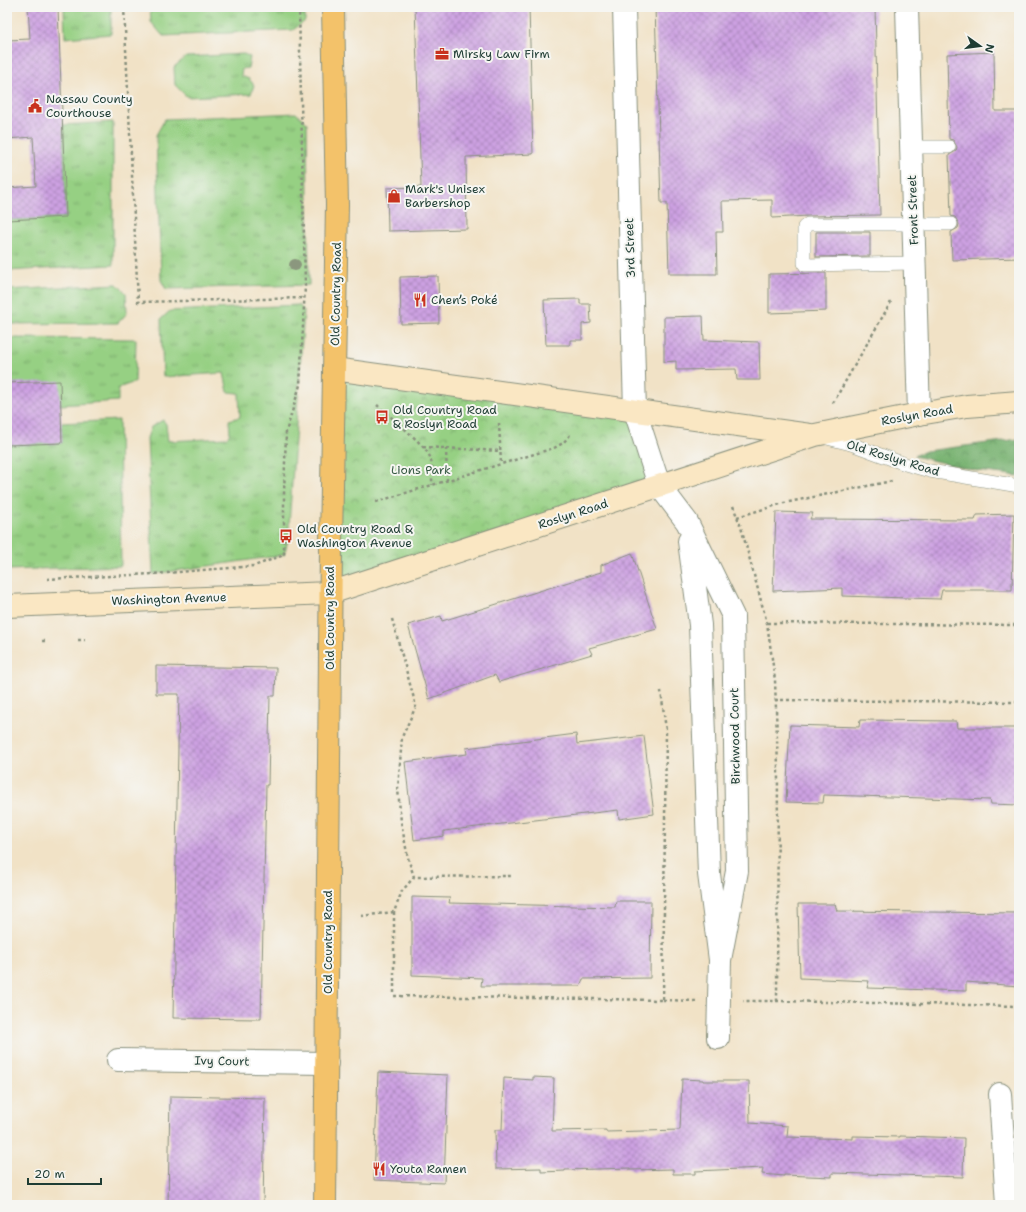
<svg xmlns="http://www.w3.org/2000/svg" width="1026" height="1212" font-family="'Shantell Sans',sans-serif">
  <defs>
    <pattern id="grass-tufts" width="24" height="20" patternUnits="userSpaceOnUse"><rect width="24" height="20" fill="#96d083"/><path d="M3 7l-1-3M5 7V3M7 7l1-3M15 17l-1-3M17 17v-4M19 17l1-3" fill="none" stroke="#7aaa6c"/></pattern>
    <pattern id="forest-crowns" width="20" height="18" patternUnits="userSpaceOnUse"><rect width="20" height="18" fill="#78b271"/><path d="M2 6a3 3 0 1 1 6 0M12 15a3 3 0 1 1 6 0" fill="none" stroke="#62925e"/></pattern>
    <pattern id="park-crowns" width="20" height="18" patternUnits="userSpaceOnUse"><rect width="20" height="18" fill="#96d083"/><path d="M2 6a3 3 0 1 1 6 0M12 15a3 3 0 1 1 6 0" fill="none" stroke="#7aaa6c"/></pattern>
    <pattern id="building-cross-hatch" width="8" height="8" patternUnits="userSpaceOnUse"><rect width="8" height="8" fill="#cda1e2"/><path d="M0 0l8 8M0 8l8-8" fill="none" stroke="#a684b8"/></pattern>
  </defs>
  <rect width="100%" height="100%" fill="#f6f6f2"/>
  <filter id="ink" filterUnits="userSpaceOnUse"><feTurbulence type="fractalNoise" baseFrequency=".025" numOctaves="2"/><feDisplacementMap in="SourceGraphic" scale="8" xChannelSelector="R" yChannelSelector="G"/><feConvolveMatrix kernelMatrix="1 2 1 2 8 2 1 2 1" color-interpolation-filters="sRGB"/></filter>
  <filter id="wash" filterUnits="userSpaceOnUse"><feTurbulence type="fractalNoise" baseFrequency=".012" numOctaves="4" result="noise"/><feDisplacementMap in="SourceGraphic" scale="16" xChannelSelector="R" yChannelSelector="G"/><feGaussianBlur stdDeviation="0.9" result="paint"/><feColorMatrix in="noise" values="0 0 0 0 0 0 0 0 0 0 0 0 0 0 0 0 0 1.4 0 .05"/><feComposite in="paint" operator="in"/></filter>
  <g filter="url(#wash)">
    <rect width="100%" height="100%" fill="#f1e2c6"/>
    <path fill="url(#grass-tufts)" stroke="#5a865c" d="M64,7H111V34L65,38Z
      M150,7H305V21L293,30L163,36L151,22Z
      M244,54L250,57L248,68L242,69L241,76L249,79L254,85L251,94L187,97L175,85L174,67L186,57Z
      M296,113L307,123L309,285L166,289L161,280L156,135L165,119Z
      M113,122V265L7,271V220L66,217L63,125Z
      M117,284L126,293L127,313L118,323L7,324V290Z
      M299,305L304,311L288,540L284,555L153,574L147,438L151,427L163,420L166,424L168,441L227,438L230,433L229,420L240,417L239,393L228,392L224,373L163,377L161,319L170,311Z
      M7,338L136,339L135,382L118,388V401L61,405L7,383Z
      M119,420L121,566L7,570V445L62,443L61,423Z"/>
    <path fill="url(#forest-crowns)" stroke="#4c7852" d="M1019,439V476L978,471L914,456L926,451Z"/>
    <path fill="url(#park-crowns)" stroke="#5a865c" d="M334,369L635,411L659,485L330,593Z"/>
    <g id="blocks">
      <path fill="url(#building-cross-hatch)" d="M28,7H58L66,217L7,220V188L36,186L33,137L7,139V40L30,39Z
        M415,7H529L533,154L466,157L467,229L388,231L387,188L421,187Z
        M655,7H875L880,215L808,216L772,218V200L722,201L723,232H716L717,274H669L667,203H661Z
        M994,52L995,111H1019V258L952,260L951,232L958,228L959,224L955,217L951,216L949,155L956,151L957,147L953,140L949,139L947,54Z
        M816,232H870V256L816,257Z
        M826,273V311L769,313V274Z
        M438,276L439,323L401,324L400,277Z
        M580,299V304H590L591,323L582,324V340H570V345H546L544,300Z
        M703,316L704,340L759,342L760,380H737L736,369L676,370V361L664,362V317Z
        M60,381L62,443L7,445V383Z
        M776,512L813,513L810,519L975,520L977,515L1014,514L1012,590H942L940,599L842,596V588L773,591Z
        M632,553L657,629L589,648L592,654L499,682L495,675L429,699L408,625L441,616L442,621L601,572V565Z
        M156,666L276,668L275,696H270L268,785H266L261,1019L173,1018L179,694H156Z
        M860,720L956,721L957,728H1019V805L991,804L990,800L824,795L823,803L786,802L790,725L859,727Z
        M576,734L577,744L644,736L654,814L619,819L618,810L444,831V836L414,840L405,762L467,754L466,748Z
        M412,897L450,898L449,903L615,907L616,901H651L650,978L583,979L580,986H481L482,978L412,975Z
        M798,904H835L837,911L1019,913V986L966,982V991L867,988L869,981L800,978Z
        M378,1072L448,1075L444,1183L374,1180Z
        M533,1077L554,1078L552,1131L606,1130V1132L680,1130L682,1079L703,1080V1081H749L750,1123L788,1126L787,1137L853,1139V1136L900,1137V1136L964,1138L963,1177L832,1173V1177L784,1175V1176L762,1174L763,1168L695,1171V1174H673V1169L630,1170V1168L565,1170V1171L541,1172V1168L496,1169L495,1130H502L504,1078L533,1080Z
        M170,1096L265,1098L263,1205H168Z"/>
    </g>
  </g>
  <g filter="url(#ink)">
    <use href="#blocks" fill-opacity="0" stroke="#88907d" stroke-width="1"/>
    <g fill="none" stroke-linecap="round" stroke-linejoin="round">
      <g stroke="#88907d" stroke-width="14">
        <path id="lane" d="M911,147H949
          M914,263L805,265L804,263V227L808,224H951
          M823,437L851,444L905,464L930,471L1019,486"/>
      </g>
      <g stroke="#88907d" stroke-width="24">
        <path id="street" d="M624,7L635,411L659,485L687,522L733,616L737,871L720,960
          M907,7L919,414
          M689,541L700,625L709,874L720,960L718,1038
          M118,1060L327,1063
          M1000,1094L1007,1205"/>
      </g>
      <g stroke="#88907d" stroke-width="24">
        <path id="secondary" d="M334,369L810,435
          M7,606L330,593L815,435L919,414L967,406L1019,402"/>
      </g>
      <g stroke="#88907d" stroke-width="24">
        <path id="primary" d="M325,1205L331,543L337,205L333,7"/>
      </g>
      <path stroke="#88907d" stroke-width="2.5" stroke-dasharray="3 3" stroke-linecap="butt" d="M124,7L138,302L304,298
        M833,403L891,302
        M377,405C389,416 424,443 430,457C433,465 432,476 432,485
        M499,423L501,464
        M423,447L501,451
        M446,448L447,480
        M376,502L554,448L563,443L571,434
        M733,506L741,527L767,623L775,680L778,767L777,1001H743
        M737,517L784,503L892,481
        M47,579L153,574L254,566L284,555V494L286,432L300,385L305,286L299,7
        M392,619L416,706L402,737L398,789L401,822L408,858L414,877L511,876
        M767,623L1019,625
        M78,640H85
        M42,641H46
        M775,700L1019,702
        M394,912V996L663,1000L666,730L661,691
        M361,916L394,912L402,891L414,877
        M663,1000L696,1001
        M776,1001L1019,1006"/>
      <use href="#lane" stroke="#fff" stroke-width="13"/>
      <use href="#street" stroke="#fff" stroke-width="22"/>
      <use href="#secondary" stroke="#fae7c3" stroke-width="22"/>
      <use href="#primary" stroke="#f3c26a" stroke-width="22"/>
    </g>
    <circle fill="#8b977e" cx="295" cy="265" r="6"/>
  </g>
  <defs>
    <g id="office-bare" transform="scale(1.08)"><path d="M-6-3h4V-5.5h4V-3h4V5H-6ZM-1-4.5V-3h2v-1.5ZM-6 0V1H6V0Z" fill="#c8321e" stroke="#f6f6f2" stroke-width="2.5" paint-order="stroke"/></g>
    <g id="civic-bare" transform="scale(1.08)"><path d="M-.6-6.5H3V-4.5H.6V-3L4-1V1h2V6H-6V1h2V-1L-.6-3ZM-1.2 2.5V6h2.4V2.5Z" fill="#c8321e" stroke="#f6f6f2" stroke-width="2.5" paint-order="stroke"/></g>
    <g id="shop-bare" transform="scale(1.08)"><path d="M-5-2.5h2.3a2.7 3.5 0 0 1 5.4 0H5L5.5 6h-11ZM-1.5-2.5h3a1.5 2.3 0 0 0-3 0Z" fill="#c8321e" stroke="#f6f6f2" stroke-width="2.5" paint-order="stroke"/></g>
    <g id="restaurant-bare" transform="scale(1.08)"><path d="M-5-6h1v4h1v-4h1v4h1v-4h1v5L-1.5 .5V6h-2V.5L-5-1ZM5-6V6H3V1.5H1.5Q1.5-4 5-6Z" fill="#c8321e" stroke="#f6f6f2" stroke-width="2.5" paint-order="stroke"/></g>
    <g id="bus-bare" transform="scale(1.08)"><path d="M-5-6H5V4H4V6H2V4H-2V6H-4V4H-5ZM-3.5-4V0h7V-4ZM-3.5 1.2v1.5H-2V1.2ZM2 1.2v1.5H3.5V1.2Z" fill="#c8321e" stroke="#f6f6f2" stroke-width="2.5" paint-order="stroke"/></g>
  </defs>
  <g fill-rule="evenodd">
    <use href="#office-bare" x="442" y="54"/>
    <use href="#civic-bare" x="35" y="106"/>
    <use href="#shop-bare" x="394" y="196"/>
    <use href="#restaurant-bare" x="420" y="300"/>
    <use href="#bus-bare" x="382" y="417"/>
    <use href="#bus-bare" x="286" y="536"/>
    <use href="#restaurant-bare" x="379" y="1169"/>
  </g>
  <g text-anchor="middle" stroke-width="4" stroke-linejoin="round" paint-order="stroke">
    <g font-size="12" fill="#1f3d34" stroke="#f6f6f2" text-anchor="start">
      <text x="453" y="58">Mirsky Law Firm</text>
      <text x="46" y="103">Nassau County<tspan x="46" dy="14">Courthouse</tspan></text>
      <text x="405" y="193">Mark's Unisex<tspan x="405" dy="14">Barbershop</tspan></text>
      <text x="431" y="304">Chen’s Poké</text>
      <text x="393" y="414">Old Country Road<tspan x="393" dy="14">&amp; Roslyn Road</tspan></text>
      <text x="297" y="533">Old Country Road &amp;<tspan x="297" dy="14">Washington Avenue</tspan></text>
      <text x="390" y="1173">Youta Ramen</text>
    </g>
    <g font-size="12" fill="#1f3d34" stroke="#f6f6f2">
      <text transform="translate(913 210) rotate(-92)" y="4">Front Street</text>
      <text transform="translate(630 248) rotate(-92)" y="4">3rd Street</text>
      <text transform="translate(336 294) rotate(-89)" y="4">Old Country Road</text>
      <text transform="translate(917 415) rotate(-10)" y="4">Roslyn Road</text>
      <text transform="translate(893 458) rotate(17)" y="4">Old Roslyn Road</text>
      <text transform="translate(573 514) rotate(-18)" y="4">Roslyn Road</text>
      <text transform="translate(169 599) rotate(-2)" y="4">Washington Avenue</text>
      <text transform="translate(330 618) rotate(-90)" y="4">Old Country Road</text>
      <text transform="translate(735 736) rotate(-91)" y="4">Birchwood Court</text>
      <text transform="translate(328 942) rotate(-90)" y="4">Old Country Road</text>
      <text transform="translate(222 1061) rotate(1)" y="4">Ivy Court</text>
    </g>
    <g font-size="12" fill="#375a44" stroke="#f6f6f2">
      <text x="421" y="474">Lions Park</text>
    </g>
  </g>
  <rect width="1026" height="1212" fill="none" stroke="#f6f6f2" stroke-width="24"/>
  <g transform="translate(980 46) rotate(104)" stroke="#f6f6f2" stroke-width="3" paint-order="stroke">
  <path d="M0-3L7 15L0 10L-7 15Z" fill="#1f3d34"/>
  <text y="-6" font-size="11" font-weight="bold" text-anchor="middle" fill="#1f3d34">N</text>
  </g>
  <path d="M28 1178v6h73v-6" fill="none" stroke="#1f3d34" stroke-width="2"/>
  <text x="34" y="1178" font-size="12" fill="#1f3d34" stroke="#f6f6f2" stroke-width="3" paint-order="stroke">20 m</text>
</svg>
